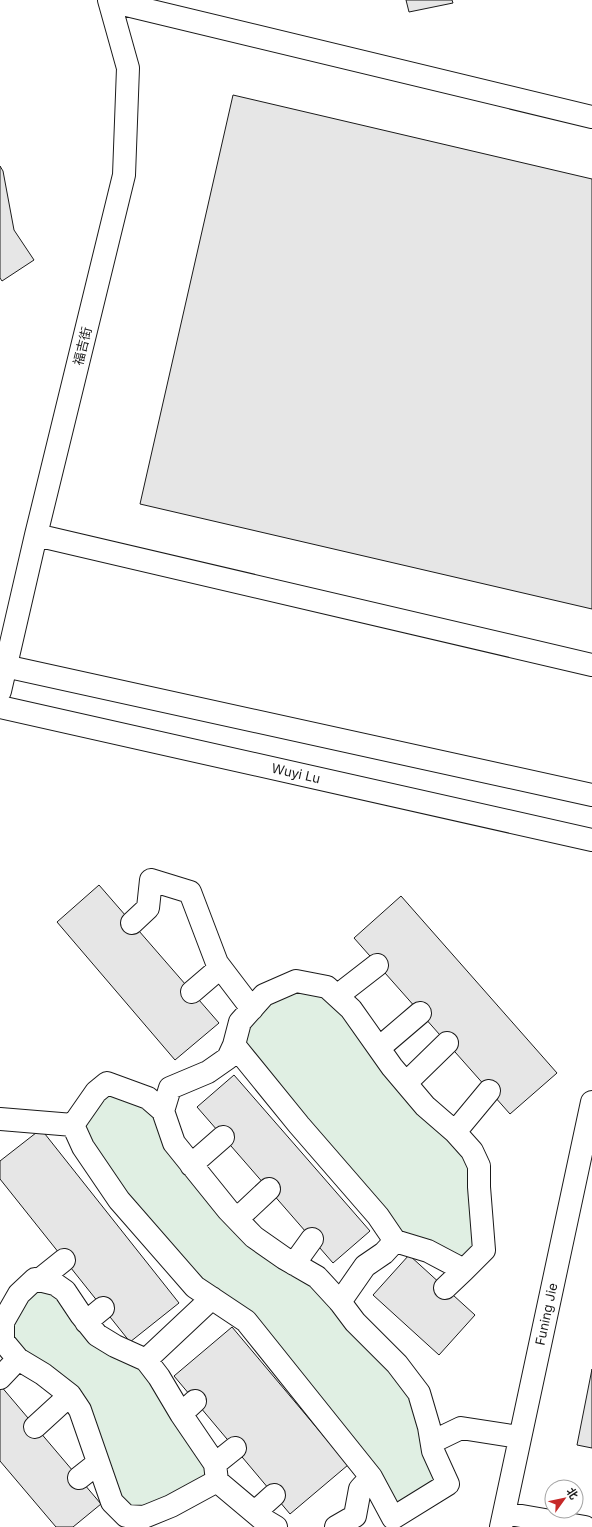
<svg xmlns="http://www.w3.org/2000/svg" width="592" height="1527" font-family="Inter,'Noto Sans SC',sans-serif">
  <rect width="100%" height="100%" fill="#fff"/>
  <path fill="#e0efe3" stroke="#6a6a6a" d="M295,985L325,993L474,1167L480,1246L463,1263L396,1237L238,1043L243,1024Z
    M109,1088L146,1102L171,1147L315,1282L415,1396L444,1483L395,1514L200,1283L90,1148L83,1112Z
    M35,1284L54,1287L143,1362L214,1478L128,1513L84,1411L7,1341L21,1298Z"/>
  <path fill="#e6e6e6" stroke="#1a1a1a" d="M406,0H452L453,3L409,12Z
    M233,95L592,179V609L140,504Z
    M0,166L3,171L14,230L34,260L2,281L0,278Z
    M99,885L219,1023L175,1060L57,922Z
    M401,896L557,1073L510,1114L354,938Z
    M234,1075L370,1231L333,1263L197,1107Z
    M41,1129L179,1303L130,1342L0,1179V1161Z
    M409,1255L475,1315L439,1355L373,1295Z
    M232,1327L348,1465L290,1514L174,1376Z
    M592,1369V1448L577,1445Z
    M0,1385L101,1504L73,1527H56L0,1461Z"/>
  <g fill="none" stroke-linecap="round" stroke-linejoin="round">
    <g stroke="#1a1a1a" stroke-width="24">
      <path id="minor" d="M110,1L592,117
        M36,535L592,665
        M0,691L36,535L124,175L128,68L109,0
        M132,923L148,908L151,880L190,892L217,963L252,1009
        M192,992L220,968
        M337,996L377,965
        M379,1048L420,1013
        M107,1083L148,1098L163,1111L174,1143L228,1210L254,1237L284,1258L317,1277L340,1302L355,1322L397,1364L419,1393L429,1427L433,1451L448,1484L393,1518L371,1477L246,1321L195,1287L119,1200L83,1147L73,1125L96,1092Z
        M406,1083L447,1043
        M163,1111L170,1088L208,1072L228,1058L234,1045L240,1022L264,995L296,981L327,987L351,1009L392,1067L425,1106L455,1132L472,1151L479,1166V1187L484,1250L464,1270L428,1251L395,1241L378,1216L299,1125L234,1045
        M0,1119L73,1125
        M455,1132L489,1091
        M191,1165L223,1137
        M237,1219L269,1189
        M294,1264L312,1239
        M35,1279L55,1284L65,1291L81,1315L97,1335L115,1346L146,1360L159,1377L181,1414L215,1464L217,1481L171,1506L144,1517L126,1516L112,1502L80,1410L70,1395L43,1374L18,1359L3,1341V1322L19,1294Z
        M39,1280L64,1260
        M445,1288L464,1270
        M340,1302L365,1266L384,1253L395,1241
        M86,1322L103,1308
        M146,1360L212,1298
        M0,1378L18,1359
        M181,1414L195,1401
        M35,1427L70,1395
        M432,1442L461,1428L519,1437
        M215,1464L235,1448
        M79,1478L98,1463
        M217,1481L261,1518L276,1527
        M255,1512L274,1495
        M504,1513L585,1527
        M336,1527L355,1516L360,1489L371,1477
        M501,1527L592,1102"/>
    </g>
    <g stroke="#1a1a1a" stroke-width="24">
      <path id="major" d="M0,665L592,795
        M0,707L592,840"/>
    </g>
    <use href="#minor" stroke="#fff" stroke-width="22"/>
    <use href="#major" stroke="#fff" stroke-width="22"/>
  </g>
  <g text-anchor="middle" stroke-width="3" stroke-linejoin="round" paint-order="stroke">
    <g font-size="13" fill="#1a1a1a" stroke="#fff">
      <text transform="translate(82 346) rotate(-76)" y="5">福吉街</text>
      <text transform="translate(296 773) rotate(13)" y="5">Wuyi Lu</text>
      <text transform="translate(546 1314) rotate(-78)" y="5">Funing Jie</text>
    </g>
  </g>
  <g transform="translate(564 1499) rotate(57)"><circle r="19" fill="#ffffff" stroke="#a3a3a3"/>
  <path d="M0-3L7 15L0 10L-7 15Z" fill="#c62828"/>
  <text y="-6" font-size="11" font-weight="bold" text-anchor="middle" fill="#1a1a1a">北</text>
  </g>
</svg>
